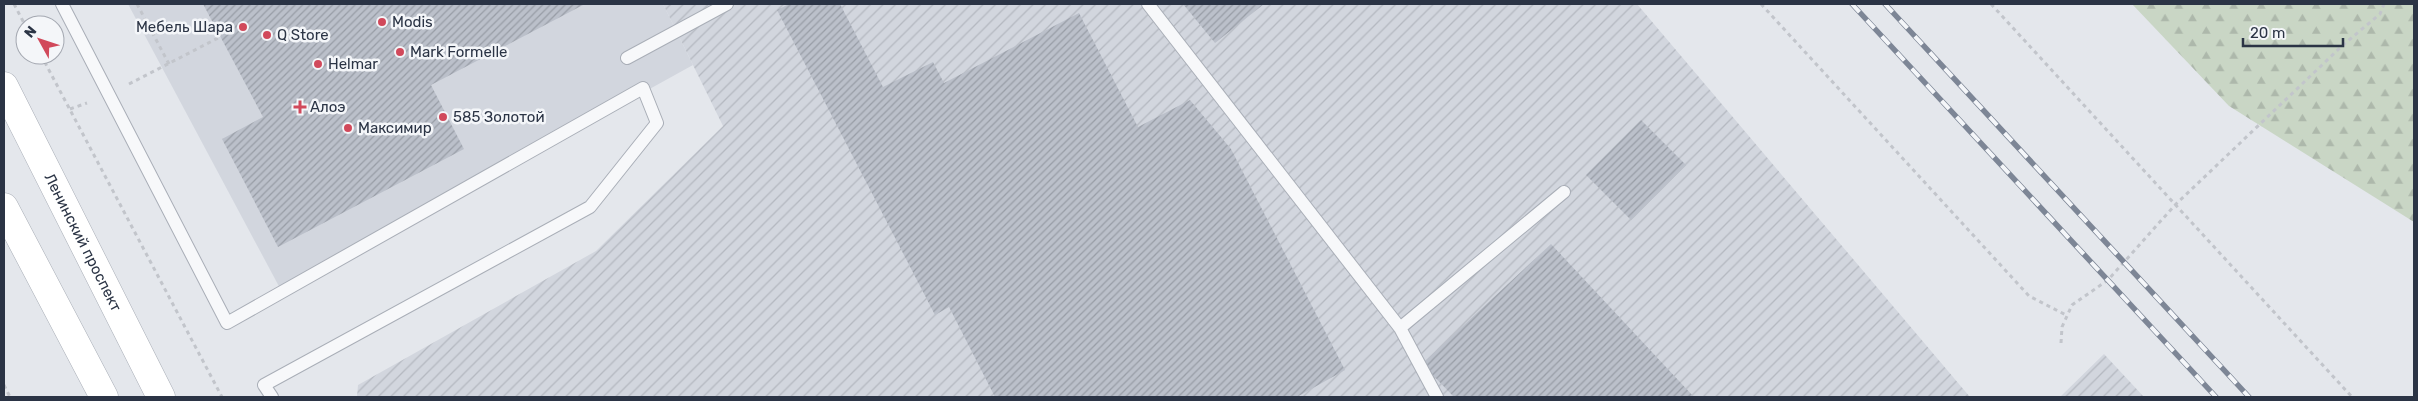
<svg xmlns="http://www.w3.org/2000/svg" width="2418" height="401" font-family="Rubik,sans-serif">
  <defs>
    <pattern id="industrial-furrows" width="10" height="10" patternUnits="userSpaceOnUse" patternTransform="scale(1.25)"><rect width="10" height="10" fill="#d2d6de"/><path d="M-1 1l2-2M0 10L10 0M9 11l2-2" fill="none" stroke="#b4b8c0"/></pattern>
    <pattern id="forest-firs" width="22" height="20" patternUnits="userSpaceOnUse" patternTransform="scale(1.25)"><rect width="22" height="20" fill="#c9d6c5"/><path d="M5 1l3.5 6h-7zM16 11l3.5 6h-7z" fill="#adb8ab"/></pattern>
    <pattern id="building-hatch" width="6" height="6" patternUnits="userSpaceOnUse" patternTransform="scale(1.25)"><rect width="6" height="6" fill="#bbc0ca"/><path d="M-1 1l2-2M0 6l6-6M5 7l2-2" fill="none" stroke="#989da6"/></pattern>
  </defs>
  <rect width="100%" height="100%" fill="#e4e7ec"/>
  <path fill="#d2d6de" d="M128,4H663L693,65L282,292Z"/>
  <path fill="url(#industrial-furrows)" d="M663,4H1637L1970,397H357L358,385L596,251L723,126Z
    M2104,354L2144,397H2060Z"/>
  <path fill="url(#forest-firs)" d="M2132,4H2414V222L2229,106Z"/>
  <path fill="url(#building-hatch)" d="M203,4H585L431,85L464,149L278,247L222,139L263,117Z
    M789,4H840L883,87L933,62L944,83L1079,13L1138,127L1190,100L1231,149L1345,370L1297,397H995L949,307L935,315L777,10Z
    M1183,4H1264L1215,43Z
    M1641,120L1686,165L1631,220L1586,175Z
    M1551,244L1694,397H1454L1422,364Z"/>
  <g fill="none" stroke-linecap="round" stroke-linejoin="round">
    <g stroke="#a9aeb7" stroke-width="14">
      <path id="lane" d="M62,4L227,323L643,88L657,123L590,207L264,385L272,397
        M1148,4L1400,328L1437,397
        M627,58L727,4
        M1400,328L1564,192"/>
    </g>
    <g stroke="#a9aeb7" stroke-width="29">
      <g id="secondary">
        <path id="s1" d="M4,86L161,397"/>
        <path d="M4,207L104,397"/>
      </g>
    </g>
    <path stroke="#c2c5cb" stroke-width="3" stroke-dasharray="4 4" stroke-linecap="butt" d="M14,4L25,25
      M137,4L169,64
      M1761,4L2029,296L2066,315
      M1991,4L2352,397
      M41,55L222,397
      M129,84L220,37
      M70,109L87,103
      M2061,343L2062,327L2072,305L2108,280L2175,205L2343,45L2380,14L2384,4
      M4,385L10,397"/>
    <use href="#lane" stroke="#f7f8fa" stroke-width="12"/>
    <use href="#secondary" stroke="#fff" stroke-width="28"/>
    <g stroke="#7d8696" stroke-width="5.5">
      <path id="rail" d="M1852,4L2216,397
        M1885,4L2249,397"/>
    </g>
    <use href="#rail" stroke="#f4f6f9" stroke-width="4" stroke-dasharray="11" stroke-linecap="butt"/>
  </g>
  <g fill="#d1495b" stroke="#f4f6f9" stroke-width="2">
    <circle cx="382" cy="22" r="5"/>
    <circle cx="243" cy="27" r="5"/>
    <circle cx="267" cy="35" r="5"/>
    <circle cx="400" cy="52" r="5"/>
    <circle cx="318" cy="64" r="5"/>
    <path d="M297.5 99.5h5v5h5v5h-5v5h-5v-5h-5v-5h5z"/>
    <circle cx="443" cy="117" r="5"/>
    <circle cx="348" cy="128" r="5"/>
  </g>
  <g text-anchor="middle" stroke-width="5" stroke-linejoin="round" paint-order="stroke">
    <g font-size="15" fill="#2b3445" stroke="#f4f6f9" text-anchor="start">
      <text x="392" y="27">Modis</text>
      <text x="233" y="32" text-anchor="end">Мебель Шара</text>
      <text x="277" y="40">Q Store</text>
      <text x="410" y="57">Mark Formelle</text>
      <text x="328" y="69">Helmar</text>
      <text x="310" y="112">Алоэ</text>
      <text x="453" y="122">585 Золотой</text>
      <text x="358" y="133">Максимир</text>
    </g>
    <g font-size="15" fill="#2b3445" stroke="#f4f6f9">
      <text dy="5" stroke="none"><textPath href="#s1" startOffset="175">Ленинский проспект</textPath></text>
    </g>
  </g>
  <rect width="2418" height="401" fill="none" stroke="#2b3445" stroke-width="10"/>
  <g transform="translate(40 40) rotate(310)"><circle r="24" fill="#f4f6f9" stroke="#a4a8b1"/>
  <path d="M0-4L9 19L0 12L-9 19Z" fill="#d1495b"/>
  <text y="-8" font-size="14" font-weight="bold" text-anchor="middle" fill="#2b3445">N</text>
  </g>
  <path d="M2243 38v8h100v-8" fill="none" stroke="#2b3445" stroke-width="2.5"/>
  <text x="2250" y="38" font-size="15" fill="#2b3445" stroke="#f4f6f9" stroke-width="4" paint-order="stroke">20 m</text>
</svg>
